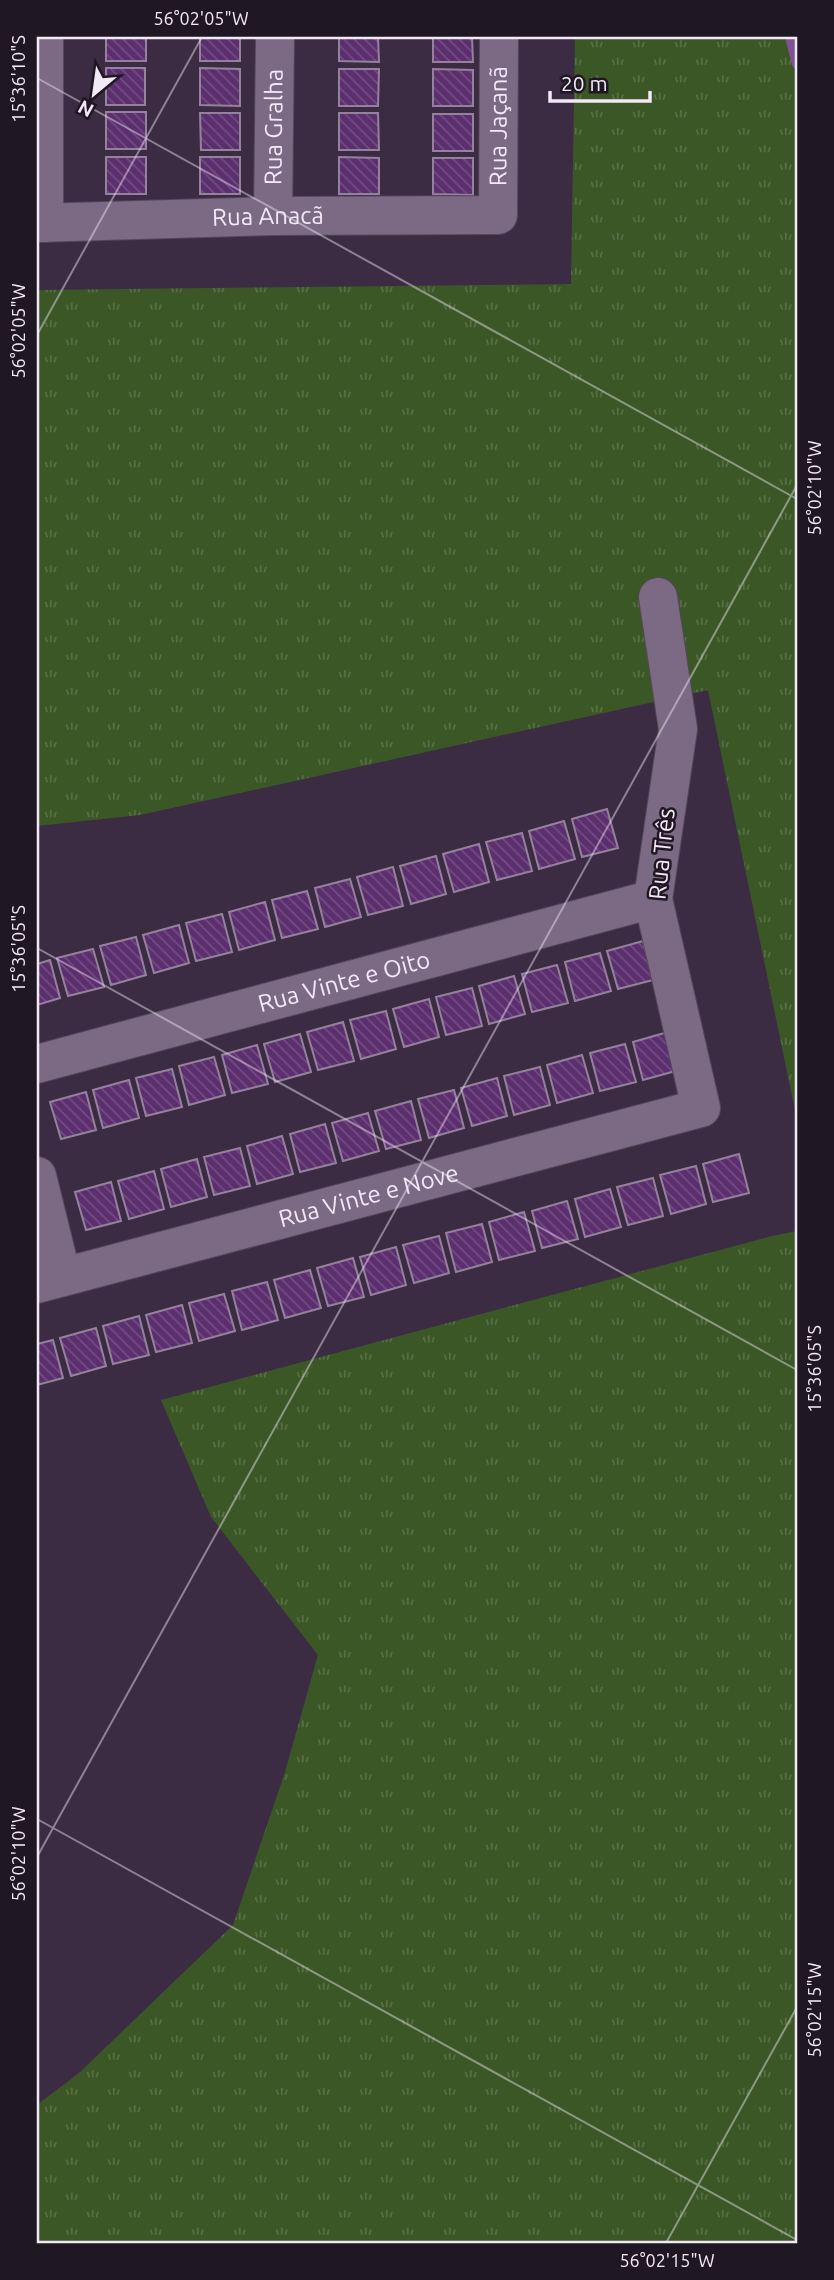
<svg xmlns="http://www.w3.org/2000/svg" width="834" height="2280" font-family="Ubuntu,sans-serif">
  <defs>
    <pattern id="grass-tufts" width="24" height="20" patternUnits="userSpaceOnUse" patternTransform="scale(1.75)"><rect width="24" height="20" fill="#3b5726"/><path d="M3 7l-1-3M5 7V3M7 7l1-3M15 17l-1-3M17 17v-4M19 17l1-3" fill="none" stroke="#586f46"/></pattern>
    <pattern id="building-back-hatch" width="6" height="6" patternUnits="userSpaceOnUse" patternTransform="scale(1.75)"><rect width="6" height="6" fill="#5b2e6e"/><path d="M-1 5l2 2M0 0l6 6M5-1l2 2" fill="none" stroke="#734c83"/></pattern>
  </defs>
  <rect width="100%" height="100%" fill="#3c2c43"/>
  <path fill="url(#grass-tufts)" d="M575,37H797V1120L708,690L140,815L37,826V290L571,284Z
    M797,1231V2243H37V2105L79,2073L233,1925L285,1772L318,1655L211,1517L161,1400L772,1236Z"/>
  <g fill="none" stroke-linecap="round" stroke-linejoin="round">
    <path stroke="#805295" stroke-width="10" d="M790,37L797,64"/>
  </g>
  <path fill="url(#building-back-hatch)" stroke="#94829c" stroke-width="2" d="M106,37H146V61H106Z
    M200,37H240V61H200Z
    M339,37H378L379,62L339,61Z
    M433,37H472L473,62H433Z
    M106,68H145V105H106Z
    M200,68L240,69V106L200,105Z
    M339,69H379L378,106H339Z
    M433,69L473,70V106H433Z
    M106,112H146V149H106Z
    M200,113H240V150H201Z
    M339,113H378L379,150H339Z
    M433,114H473V151H433Z
    M106,157H146V194H106Z
    M200,157H240V194H200Z
    M339,157L379,158V194H339Z
    M433,158H473V195L433,194Z
    M607,809L618,848L582,857L572,819Z
    M564,821L575,859L539,869L529,831Z
    M522,833L532,871L497,880L486,842Z
    M479,844L489,882L454,892L443,854Z
    M436,856L446,894L411,904L400,866Z
    M393,867L403,906L368,915L357,877Z
    M350,879L361,917L325,927L315,888Z
    M307,891L318,929L282,938L272,900Z
    M265,902L275,940L239,950L229,912Z
    M222,914L232,952L196,961L186,923Z
    M179,925L189,963L154,973L143,935Z
    M136,937L146,975L111,985L100,946Z
    M643,941L653,980L618,989L607,951Z
    M93,949L104,987L68,996L57,958Z
    M600,953L611,991L575,1001L565,962Z
    M50,960L60,998L37,1005V964Z
    M557,965L568,1003L532,1012L522,974Z
    M514,976L525,1014L489,1024L479,986Z
    M472,988L482,1026L446,1035L436,997Z
    M429,999L439,1037L404,1047L393,1009Z
    M386,1011L396,1049L361,1059L350,1020Z
    M343,1022L354,1061L318,1070L307,1032Z
    M668,1032L679,1070L643,1080L633,1042Z
    M300,1034L311,1072L275,1082L264,1044Z
    M625,1044L636,1082L600,1091L590,1053Z
    M257,1045L268,1084L232,1093L222,1055Z
    M582,1055L593,1093L557,1103L547,1065Z
    M214,1057L225,1095L189,1105L179,1066Z
    M540,1067L550,1105L514,1115L504,1076Z
    M172,1069L182,1107L146,1116L136,1078Z
    M497,1078L507,1116L472,1126L461,1088Z
    M129,1080L139,1118L103,1128L93,1090Z
    M454,1090L464,1128L429,1138L418,1099Z
    M86,1092L96,1130L61,1139L50,1102Z
    M411,1101L421,1140L386,1149L375,1111Z
    M368,1113L379,1151L343,1161L332,1123Z
    M325,1124L336,1163L300,1172L290,1134Z
    M282,1136L293,1174L257,1184L247,1146Z
    M240,1148L250,1186L214,1195L204,1157Z
    M739,1154L749,1193L713,1202L703,1164Z
    M197,1159L207,1197L171,1207L161,1169Z
    M696,1166L706,1204L671,1214L660,1175Z
    M154,1171L164,1209L129,1219L118,1181Z
    M653,1178L663,1216L628,1225L617,1187Z
    M111,1182L121,1221L86,1230L75,1192Z
    M610,1189L621,1227L585,1237L575,1199Z
    M567,1201L578,1239L542,1248L532,1211Z
    M524,1212L535,1251L499,1260L489,1222Z
    M482,1224L492,1262L456,1272L446,1233Z
    M439,1236L449,1273L414,1283L403,1245Z
    M396,1247L406,1285L371,1295L360,1257Z
    M353,1258L364,1297L328,1306L317,1268Z
    M310,1270L321,1308L285,1318L274,1280Z
    M267,1282L278,1320L242,1330L232,1291Z
    M224,1294L235,1331L199,1341L189,1303Z
    M182,1305L192,1343L156,1352L146,1315Z
    M139,1316L149,1355L113,1364L103,1326Z
    M96,1328L106,1366L71,1376L60,1338Z
    M53,1340L63,1378L37,1385V1344Z"/>
  <g fill="none" stroke-linecap="round" stroke-linejoin="round">
    <g stroke="#54475a" stroke-width="40">
      <g id="minor">
        <path d="M44,37V223"/>
        <path id="s1" d="M273,216L275,37"/>
        <path id="s2" d="M37,223L273,216L498,215L499,37"/>
        <path id="s3" d="M37,1064L653,899"/>
        <path d="M37,1176L62,1277"/>
        <path id="s4" d="M37,1284L701,1108L653,899L678,729L658,597"/>
      </g>
    </g>
    <use href="#minor" stroke="#7c6a84" stroke-width="38"/>
  </g>
  <path fill="none" stroke="#f2e8f7" stroke-width="2" stroke-opacity="0.45" d="M37,78L797,499M37,335L202,37M37,948L797,1370M37,1819L797,2240M37,1857L797,485M666,2243L797,2007"/>
  <g text-anchor="middle" stroke-width="5" stroke-linejoin="round" paint-order="stroke">
    <g font-size="24" fill="#f2e8f7" stroke="#1f1822">
      <text dy="8" stroke="none"><textPath href="#s2" startOffset="550">Rua Jaçanã</textPath></text>
      <text dy="8" stroke="none"><textPath href="#s1" startOffset="89">Rua Gralha</textPath></text>
      <text dy="8" stroke="none"><textPath href="#s2" startOffset="231">Rua Anacã</textPath></text>
      <text transform="translate(662 854) rotate(-84)" y="8">Rua Três</text>
      <text dy="8" stroke="none"><textPath href="#s3" startOffset="318">Rua Vinte e Oito</textPath></text>
      <text dy="8" stroke="none"><textPath href="#s4" startOffset="343">Rua Vinte e Nove</textPath></text>
    </g>
  </g>
  <rect width="834" height="2280" fill="none" stroke="#1f1822" stroke-width="77"/>
  <g transform="translate(94 94) rotate(209)" stroke="#1f1822" stroke-width="5" paint-order="stroke">
  <path d="M0-5L12 26L0 18L-12 26Z" fill="#f2e8f7"/>
  <text y="-10" font-size="19" font-weight="bold" text-anchor="middle" fill="#f2e8f7">N</text>
  </g>
  <path d="M550 91v10h100v-10" fill="none" stroke="#f2e8f7" stroke-width="3.5"/>
  <text x="561" y="91" font-size="21" fill="#f2e8f7" stroke="#1f1822" stroke-width="5" paint-order="stroke">20 m</text>
  <rect x="38" y="38" width="758" height="2204" fill="none" stroke="#f2e8f7" stroke-width="2.5"/>
  <g font-size="18" text-anchor="middle" fill="#f2e8f7">
    <text x="201" y="25">56°02'05"W</text>
    <text transform="translate(19 79) rotate(-90)" y="6">15°36'10"S</text>
    <text transform="translate(19 331) rotate(-90)" y="6">56°02'05"W</text>
    <text transform="translate(815 488) rotate(-90)" y="6">56°02'10"W</text>
    <text transform="translate(19 949) rotate(-90)" y="6">15°36'05"S</text>
    <text transform="translate(815 1369) rotate(-90)" y="6">15°36'05"S</text>
    <text transform="translate(19 1854) rotate(-90)" y="6">56°02'10"W</text>
    <text transform="translate(815 2010) rotate(-90)" y="6">56°02'15"W</text>
    <text x="667" y="2267">56°02'15"W</text>
  </g>
</svg>
